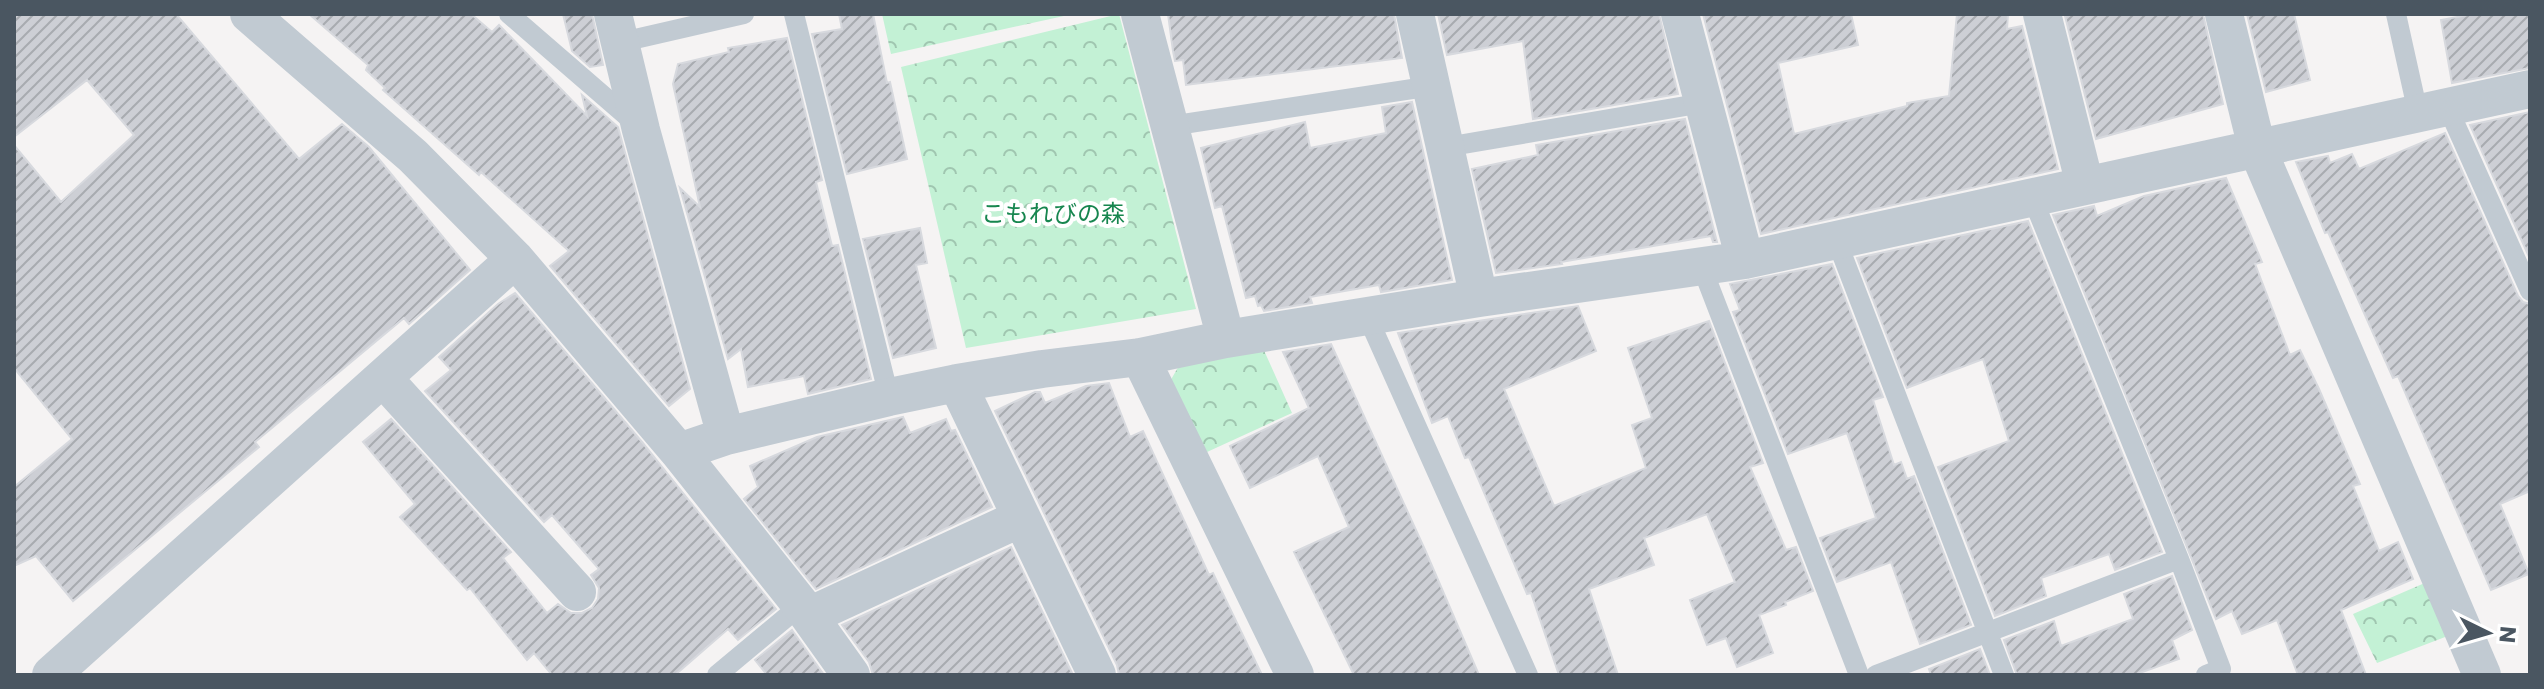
<svg xmlns="http://www.w3.org/2000/svg" width="2544" height="689" font-family="Poppins,'Noto Sans JP',sans-serif">
  <defs>
    <pattern id="forest-crowns" width="20" height="18" patternUnits="userSpaceOnUse" patternTransform="scale(2)"><rect width="20" height="18" fill="#c3f1d5"/><path d="M2 6a3 3 0 1 1 6 0M12 15a3 3 0 1 1 6 0" fill="none" stroke="#a0c6b0"/></pattern>
    <pattern id="building-hatch" width="6" height="6" patternUnits="userSpaceOnUse" patternTransform="scale(2)"><rect width="6" height="6" fill="#cdcfd5"/><path d="M-1 1l2-2M0 6l6-6M5 7l2-2" fill="none" stroke="#a8abb0"/></pattern>
  </defs>
  <rect width="100%" height="100%" fill="#f5f3f3"/>
  <path fill="url(#forest-crowns)" d="M882,14H1073L891,54Z
    M1119,14L1196,309L966,348L901,67Z
    M1262,346L1292,413L1207,452L1169,383L1180,364Z
    M2427,582L2453,634L2377,663L2353,614Z"/>
  <path fill="url(#building-hatch)" stroke="#d7d9de" stroke-width="2" d="M14,14H176L299,159L342,124L369,147L470,270L409,324L404,318L255,442L259,447L73,601L36,556L14,566V487L72,439L14,368V145L61,202L134,135L87,80L14,137Z
    M309,14H471L492,32L499,25L587,116L582,95L618,127L690,389L669,406L550,266L569,251L481,172L479,175L383,90L385,88L366,70L368,65Z
    M563,14H592L603,65L590,67L572,51Z
    M839,14H873L887,83L890,82L907,159L847,174L812,34L842,29Z
    M1168,14H1394L1402,58L1186,85L1183,60L1175,61L1173,51Z
    M1438,14H1659L1678,94L1533,119L1523,41L1447,55Z
    M1703,14H1851L1858,45L1778,63L1794,134L1907,106V103L1949,96L1957,14H2008L2007,29L2022,26L2058,169L1761,234Z
    M2077,14H2203L2223,104L2096,139L2065,16Z
    M2247,14H2294L2310,80L2266,92Z
    M2473,14H2530V68L2452,83L2441,20Z
    M787,38L822,180L816,182L832,246L838,245L871,379L808,394L804,376L748,387L741,349L728,359L680,188L700,207L673,84L678,64L729,52L728,48Z
    M1412,102L1452,280L1381,292L1379,285L1310,297L1312,303L1264,311L1261,305L1258,306L1255,296L1246,298L1222,206L1215,208L1201,148L1305,122L1310,148L1386,133L1382,107Z
    M2530,112V259L2470,125Z
    M1685,119L1717,242H1713L1711,236L1561,262L1562,264L1496,273L1472,169L1538,155L1536,145Z
    M2445,133L2518,296L2523,302L2530,304V491L2500,504L2529,574L2491,590L2398,376L2393,378L2328,232L2325,233L2296,162L2328,156L2330,163L2352,154L2359,169Z
    M2226,178L2262,262L2255,264L2290,355L2300,350L2319,389L2360,484L2353,486L2379,551L2398,542L2413,579L2341,610L2366,675H2298L2277,620L2242,634L2232,611L2216,619L2053,215L2094,206L2097,216L2144,196Z
    M2028,221L2162,552L2115,570L2109,554L2041,578L2046,596L1995,616L1938,467L2009,441L1983,359L1907,388L1857,258Z
    M920,228L927,263L916,265L936,348L893,358L863,239Z
    M1832,264L1883,397L1873,400L1894,465L1901,462L1907,479L1914,476L1971,625L1920,644L1891,562L1837,582L1820,538L1876,518L1847,433L1788,454L1733,312L1740,310L1730,284Z
    M515,293L642,442L776,609L738,640L728,629L675,675H552L534,653L527,660L470,588L467,590L400,517L415,504L363,442L391,419L511,552L503,558L547,613L558,604L571,613H582L592,608L598,599L599,588L591,575L599,569L552,515L544,522L425,391L451,370L439,357L498,304Z
    M1578,306L1596,351L1504,389L1554,506L1646,468L1632,425L1652,418L1628,348L1709,321L1763,463L1750,467L1786,550L1796,547L1813,591L1785,602L1786,605L1759,615L1773,653L1737,667L1726,638L1707,645L1690,600L1735,582L1707,514L1644,538L1654,565L1589,589L1618,675H1559L1531,593L1527,594L1469,457L1465,458L1448,416L1432,423L1398,333Z
    M1331,344L1426,552L1479,675H1354L1294,552L1349,527L1318,456L1250,488L1230,446L1309,408L1283,352Z
    M1109,383L1130,437L1143,431L1209,575L1213,573L1262,675H1119L1117,665L995,411L1035,392H1040L1045,403L1086,386Z
    M903,417L910,433L946,419L951,431L955,430L992,507L816,589L744,499L758,487L750,466L817,437Z
    M1011,547L1073,675H873L869,662L842,625Z
    M2172,576L2192,630L2172,640L2179,659L2134,675H2017L2004,640L2054,621L2061,646L2133,619L2124,594Z
    M792,630L824,675H767L755,660Z
    M1980,649L1990,675H1931L1929,669Z"/>
  <g fill="none" stroke-linecap="round" stroke-linejoin="round">
    <path stroke="#c1cad2" stroke-width="20" d="M509,14L636,124
      M794,14L889,397
      M2396,14L2418,113
      M622,42L744,14
      M2447,106L2530,291
      M1170,126L1432,86
      M1446,147L1703,103
      M2032,197L2179,559L2221,669L2206,675
      M1836,239L2004,675
      M1701,265L1859,675
      M1368,318L1528,675
      M717,675L801,605
      M1876,675L2179,559"/>
    <path stroke="#c1cad2" stroke-width="38" d="M249,14L413,156L515,259L679,452L801,605L851,675
      M613,14L641,130L726,436
      M1140,14L1226,339
      M1415,14L1479,298
      M1680,14L1745,260
      M2042,14L2085,185
      M2224,14L2257,148L2482,675
      M1140,357L1295,675
      M383,378L577,592
      M957,383L1097,675
      M679,452L726,436L889,397L957,383L1042,369L1140,357L1226,339L1479,298L1745,260L2530,89
      M809,616L1021,518
      M51,675L515,259"/>
  </g>
  <g text-anchor="middle" stroke-width="8" stroke-linejoin="round" paint-order="stroke">
    <g font-size="24" fill="#17864f" stroke="#fff">
      <text x="1053" y="222">こもれびの森</text>
    </g>
  </g>
  <rect width="2544" height="689" fill="none" stroke="#4a5661" stroke-width="32"/>
  <g transform="translate(2488 633) rotate(95)" stroke="#ffffff" stroke-width="6" paint-order="stroke">
  <path d="M0-6L14 30L0 20L-14 30Z" fill="#4a5661"/>
  <text y="-12" font-size="22" font-weight="bold" text-anchor="middle" fill="#4a5661">N</text>
  </g>
</svg>
